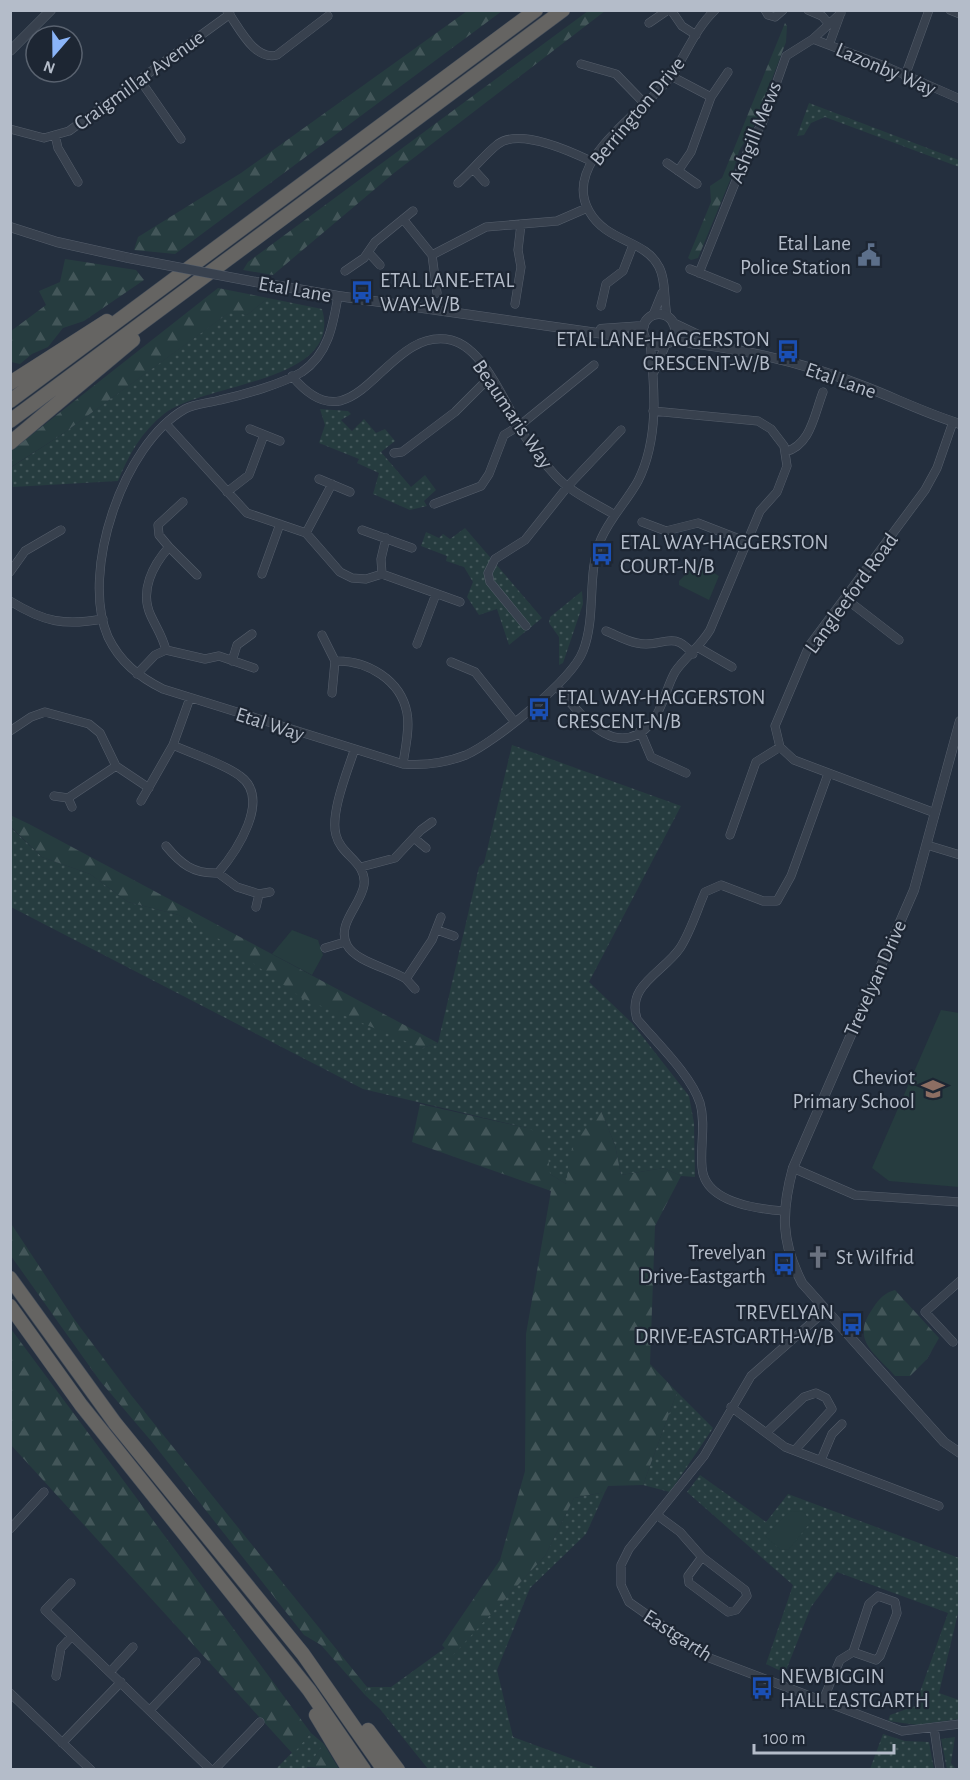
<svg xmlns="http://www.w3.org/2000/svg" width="970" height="1780" font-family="'Alegreya Sans',sans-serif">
  <defs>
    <pattern id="grass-dots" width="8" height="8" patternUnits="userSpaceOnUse" patternTransform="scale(1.5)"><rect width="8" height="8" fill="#263c3f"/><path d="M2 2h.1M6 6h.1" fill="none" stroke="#435659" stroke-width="1.8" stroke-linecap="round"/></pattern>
    <pattern id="forest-firs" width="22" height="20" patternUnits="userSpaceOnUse" patternTransform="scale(1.5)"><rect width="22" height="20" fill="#263c3f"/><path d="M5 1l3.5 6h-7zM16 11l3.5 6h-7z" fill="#435659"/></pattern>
  </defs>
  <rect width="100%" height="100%" fill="#242f3e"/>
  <path fill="url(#grass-dots)" d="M809,103L959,160V167L825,117L811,123L804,135L797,136Z
    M268,298L322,309C344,383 205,382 164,414C142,431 128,456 118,481L13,487L10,468L61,435L231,311L247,315Z
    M320,409L348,411L351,414L341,420L352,431L364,419L376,433L385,429L395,441L381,452L411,487L425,475L436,490L424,501L427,506L410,510L373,494L379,473L357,463L359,459L319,443L325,425Z
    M465,528L542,618L509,645L497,609L479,615L467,597L473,582L464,567L446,561L447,556L421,546L426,532L439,538L443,534L450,539Z
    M582,591L583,604L563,663L559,665V637L549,623L550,617Z
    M512,745L681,806L589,982L632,1023L689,1096L694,1123L695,1177L681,1176L664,1168L621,1175L615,1145L601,1111L566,1184L550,1174L527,1128L363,1089L11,907L10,827L42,857L90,874L128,902L179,915L422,1048L438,1043L479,867L484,863Z
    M677,1392L713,1428L670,1492L643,1485Z
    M700,1475L766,1522L788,1494L959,1558V1609L939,1693L959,1700V1719L917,1725L888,1721L890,1715L915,1706L948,1613L837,1572L811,1607L785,1673L766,1664L793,1585L687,1492Z
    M605,1492L586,1534L530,1588L497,1670L513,1737L600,1769H428L380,1709L365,1695L367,1687H391L445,1648L452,1655L545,1556L574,1498Z
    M311,1733L324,1744L306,1769L275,1770Z
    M883,1734L905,1741L929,1742L934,1769H870Z
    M955,1737L951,1763L956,1769H947L941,1739Z"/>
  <path fill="url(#forest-firs)" d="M467,11H502L175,254L134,250L138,237L241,173Z
    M588,11H605L394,173L273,275L243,270L248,262Z
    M785,23L787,26L786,42L755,124L739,151L731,178L698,258L691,260L688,258L711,202L710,186L722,178Z
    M65,259L136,270L144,280L84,321L63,328L48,347L32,354L20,364L11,362V331L46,305L39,291L60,282Z
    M218,288L268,298L247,315L230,312L61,435L11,467V451Z
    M10,815L29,824L438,1043L422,1048L302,998L219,939L179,915L128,902L90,874L42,857L11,827Z
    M420,1104L527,1128L546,1136L550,1174L566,1184L570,1153L585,1129L601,1111L615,1145L621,1175L664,1168L681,1176L655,1226L650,1364L677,1392L643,1485L608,1486L605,1492L574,1498L545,1556L452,1656L442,1645L500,1560L525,1471L526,1334L551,1191L412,1142Z
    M10,1222L74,1319L131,1395L367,1687L365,1695L321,1645L304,1635L152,1442L100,1381L11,1256Z
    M895,1290L939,1338L927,1359L910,1376H895C874,1352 850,1340 873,1308C879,1299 884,1293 895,1290Z
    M11,1329L311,1733L293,1754L11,1445Z
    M324,1744L339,1769L307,1767Z"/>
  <path fill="#263c3f" d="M697,563L719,576L709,600L679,585V581Z
    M292,930L318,940L323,955L312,975L272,954Z
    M941,1010L959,1013V1187L889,1181L872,1168Z
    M803,1511L811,1522L789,1549L781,1550L765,1536L789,1512Z"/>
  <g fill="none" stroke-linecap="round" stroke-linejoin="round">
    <g stroke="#565f6c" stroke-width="9">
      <path id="minor" d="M671,10L682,26L696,35
        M765,10L768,15L775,17L783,10
        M808,10L822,16L829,24
        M950,10L960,14
        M227,11C239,27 254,61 277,55L328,16
        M649,23L668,10
        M813,39L887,67L960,99
        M829,45L840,15
        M581,64L616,74L646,105
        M671,76L711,97
        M905,76L929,10
        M140,80L181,139
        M10,129L44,138L69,131L230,14
        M55,135L58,148L78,182
        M667,163L697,184
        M474,170L485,182
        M678,171L691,152L711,97L728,72
        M458,183C472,171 484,155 498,144C520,128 570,151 591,161
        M403,219L432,255L486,227L557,221L587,208
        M369,253L380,265
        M432,255L437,293
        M690,269L737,288
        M345,271L364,258L375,242L413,211
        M699,273L753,138L762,124L786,56L813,39L841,13
        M338,296C333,326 328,354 302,372C282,384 243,395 220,400C209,403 194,404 185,409C123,444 80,572 108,637C120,662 139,677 163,689L403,764C425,766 445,763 466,755C495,742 572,680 583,651C597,615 586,574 601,539C610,518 627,501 638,481C659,439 655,389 650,343
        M515,304L521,267L518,250L521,224
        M601,306L606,284L623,271L633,245
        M653,315L662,293
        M667,316C664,301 666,280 659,267C645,239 607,243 589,211C560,160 647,111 672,75C686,54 696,28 715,10
        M654,372L666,344
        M292,376C357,455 384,325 451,340C485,348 507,408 524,435C533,449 543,462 555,475C570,492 595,503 615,515
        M166,424L247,513L306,533L340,572L352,578L366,579L382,574L460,602
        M250,429L280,441
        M785,452C811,445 814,415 823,392
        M394,453L402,452L455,412L490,377
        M319,479L350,492
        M227,492L249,475L264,435
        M434,504L481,486L489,474L504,435L519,426L594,365
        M642,522L666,531L698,523L747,542
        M362,530L412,548
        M306,533L332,484
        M169,547L197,575
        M10,572L25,551L61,530
        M262,574L280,524
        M382,574L381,559L386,538
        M846,599L899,640
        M10,601C44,622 64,626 103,619
        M526,626L490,582L488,573L495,559L525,540L568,486L621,430
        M606,631C616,635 626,641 637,643C663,649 671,628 693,654
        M322,635L335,661
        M417,644L436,594
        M699,648L732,667
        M166,650L205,659L219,656L254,668
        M232,661L237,645L252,634
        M451,662L475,672L514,721
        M137,674L155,655L166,650C162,635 157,629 151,616C139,591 153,565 169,547L159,535L158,525L183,502
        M557,687C579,712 616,765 652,722C663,708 666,688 675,672C684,658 700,647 710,630L760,511L777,492L787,466L784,446L771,429L758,421L653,411
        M332,693L335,661C367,660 401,680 407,713C410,729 405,749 403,764
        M10,731L31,717L45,712L89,724L100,733L116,766L149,788
        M640,731L651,757L686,773
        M354,751C347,772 330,814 336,835C341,856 367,862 364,885C361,905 336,924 347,945C356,962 389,968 406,979L432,940L441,917
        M54,796L68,798L72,807
        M68,798L116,766
        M141,801L173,745L190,698
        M935,813L794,760L780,747L775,726L809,646L925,490L937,468L953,422
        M730,835L756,762L780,747
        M414,838L426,848
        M927,845L960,855
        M166,846C181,864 193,874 218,873C236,852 272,799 240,776C223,763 192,754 173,745
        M361,867L395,858L421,830L432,822
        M218,873L237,887L259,894
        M256,907L259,894L270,892
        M437,930L454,936
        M325,948L345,942
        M406,979L415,989
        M793,1168L855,1195L960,1202
        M784,1211C757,1209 704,1202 702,1167C700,1146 706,1124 700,1103C691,1075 656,1042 637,1019C626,985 664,972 680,948C691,931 697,910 705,892L721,885L763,901H777L791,876L828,774
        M826,1310L751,1376L704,1456L629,1549L621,1565V1585L629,1602L707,1657L902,1731L960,1724
        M953,1342L925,1312L960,1281
        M731,1407L785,1447L939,1506
        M766,1433L804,1397L816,1393L826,1398L832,1409L795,1450
        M821,1460L832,1434L842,1424
        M657,1515L680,1532L702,1557L688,1576L689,1583L728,1612L736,1610L747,1596L745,1590L702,1557
        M10,1529L44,1492
        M71,1583L45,1610L211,1770
        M878,1596L895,1602L897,1613L880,1656L876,1660L853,1652L869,1604Z
        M110,1672L133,1647
        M56,1676L61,1648L72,1636
        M10,1693L91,1770
        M823,1700L840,1660L853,1652
        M150,1710L196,1662
        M934,1728L940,1770
        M62,1743L121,1682
        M214,1770L260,1722"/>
    </g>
    <g stroke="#565f6c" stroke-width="10">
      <path id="tertiary" d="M10,51L51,10
        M10,227L57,242L129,258
        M256,282L338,296L646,340
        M643 330a16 16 0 1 1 32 0a16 16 0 1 1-32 0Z
        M673,323L715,343
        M601,329L644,326
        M670,341C737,347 803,362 866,387C897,399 927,414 960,424
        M960,721L914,890L793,1168C781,1212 781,1242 802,1283L944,1442L960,1453"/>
    </g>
    <g stroke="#434c59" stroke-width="15">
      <path id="trunk" d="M10,383L107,321
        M10,401L536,10
        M10,421L563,10
        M10,443L133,340
        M10,1278L115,1423L303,1654L384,1770
        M10,1306L81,1405L309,1690L364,1770
        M316,1715L349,1770
        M368,1730L398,1770"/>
    </g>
    <use href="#minor" stroke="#38414e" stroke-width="8"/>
    <use href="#tertiary" stroke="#38414e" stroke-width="9"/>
    <use href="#trunk" stroke="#656462" stroke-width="14"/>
    <g stroke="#565f6c" stroke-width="10" stroke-linecap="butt">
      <path id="tertiary-bridge" d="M129,258L256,282"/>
    </g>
    <use href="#tertiary-bridge" stroke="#38414e" stroke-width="9"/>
  </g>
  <defs>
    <g id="civic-bare" transform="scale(1.8)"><path d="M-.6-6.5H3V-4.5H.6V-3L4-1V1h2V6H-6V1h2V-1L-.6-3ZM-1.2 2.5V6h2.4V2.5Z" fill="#5c6f8a" stroke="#1d2633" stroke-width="2.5" paint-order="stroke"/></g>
    <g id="bus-bare" transform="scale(1.8)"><path d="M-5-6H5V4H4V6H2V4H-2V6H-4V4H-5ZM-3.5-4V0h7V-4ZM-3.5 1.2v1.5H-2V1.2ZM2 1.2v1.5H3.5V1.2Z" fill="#1a4fb4" stroke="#1d2633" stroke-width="2.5" paint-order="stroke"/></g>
    <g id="school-bare" transform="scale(1.8)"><path d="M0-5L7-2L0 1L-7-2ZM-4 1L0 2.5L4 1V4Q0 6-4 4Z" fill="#8d6e63" stroke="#1d2633" stroke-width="2.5" paint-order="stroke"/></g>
    <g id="church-bare" transform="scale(1.8)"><path d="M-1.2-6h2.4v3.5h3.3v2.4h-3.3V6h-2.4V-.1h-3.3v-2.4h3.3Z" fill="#6b7280" stroke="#1d2633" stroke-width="2.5" paint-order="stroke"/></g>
  </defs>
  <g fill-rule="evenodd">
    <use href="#civic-bare" x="869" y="255"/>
    <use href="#bus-bare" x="362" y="292"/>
    <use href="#bus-bare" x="788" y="351"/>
    <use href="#bus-bare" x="602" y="554"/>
    <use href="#bus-bare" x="539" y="709"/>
    <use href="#school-bare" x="933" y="1089"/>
    <use href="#church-bare" x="818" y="1257"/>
    <use href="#bus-bare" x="784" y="1264"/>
    <use href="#bus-bare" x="852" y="1324"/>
    <use href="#bus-bare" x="762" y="1688"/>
  </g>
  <g text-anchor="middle" stroke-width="4.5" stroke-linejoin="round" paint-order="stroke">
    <g font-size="21" fill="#b4bcc9" stroke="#1d2633">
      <text transform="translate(886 69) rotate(23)" y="7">Lazonby Way</text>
      <text transform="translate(139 80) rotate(-36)" y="7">Craigmillar Avenue</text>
      <text transform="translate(637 111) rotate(-50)" y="7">Berrington Drive</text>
      <text transform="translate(755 132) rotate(-68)" y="7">Ashgill Mews</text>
      <text transform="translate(295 289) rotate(10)" y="7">Etal Lane</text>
      <text transform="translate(841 380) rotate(19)" y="7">Etal Lane</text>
      <text transform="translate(513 414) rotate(56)" y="7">Beaumaris Way</text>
      <text transform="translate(851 593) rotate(-54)" y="7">Langleeford Road</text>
      <text transform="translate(270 724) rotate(18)" y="7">Etal Way</text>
      <text transform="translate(875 978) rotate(-66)" y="7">Trevelyan Drive</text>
      <text transform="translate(678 1635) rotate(33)" y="7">Eastgarth</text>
    </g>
    <g font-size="21" fill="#b4bcc9" stroke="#1d2633" text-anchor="end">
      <text x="851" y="250">Etal Lane<tspan x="851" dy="24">Police Station</tspan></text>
      <text x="380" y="287" text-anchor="start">ETAL LANE-ETAL<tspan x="380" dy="24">WAY-W/B</tspan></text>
      <text x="770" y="346">ETAL LANE-HAGGERSTON<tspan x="770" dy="24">CRESCENT-W/B</tspan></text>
      <text x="620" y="549" text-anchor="start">ETAL WAY-HAGGERSTON<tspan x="620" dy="24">COURT-N/B</tspan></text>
      <text x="557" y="704" text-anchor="start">ETAL WAY-HAGGERSTON<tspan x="557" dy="24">CRESCENT-N/B</tspan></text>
      <text x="915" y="1084">Cheviot<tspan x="915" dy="24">Primary School</tspan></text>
      <text x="766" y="1259">Trevelyan<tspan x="766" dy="24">Drive-Eastgarth</tspan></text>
      <text x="836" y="1264" text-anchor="start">St Wilfrid</text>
      <text x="834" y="1319">TREVELYAN<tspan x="834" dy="24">DRIVE-EASTGARTH-W/B</tspan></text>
      <text x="780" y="1683" text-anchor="start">NEWBIGGIN<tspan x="780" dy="24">HALL EASTGARTH</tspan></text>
    </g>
  </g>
  <rect width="970" height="1780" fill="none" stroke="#b4bcc9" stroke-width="24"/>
  <g transform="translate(54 54) rotate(200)"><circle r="28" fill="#1d2633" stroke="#59626f" stroke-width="1.5"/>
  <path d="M0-4.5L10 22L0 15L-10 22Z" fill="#8ab4f8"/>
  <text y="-9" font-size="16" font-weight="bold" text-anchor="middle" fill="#b4bcc9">N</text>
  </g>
  <path d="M754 1744v9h140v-9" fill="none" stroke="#b4bcc9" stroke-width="3"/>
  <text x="763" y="1744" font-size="18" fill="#b4bcc9" stroke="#1d2633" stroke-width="4.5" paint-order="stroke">100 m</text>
</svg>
